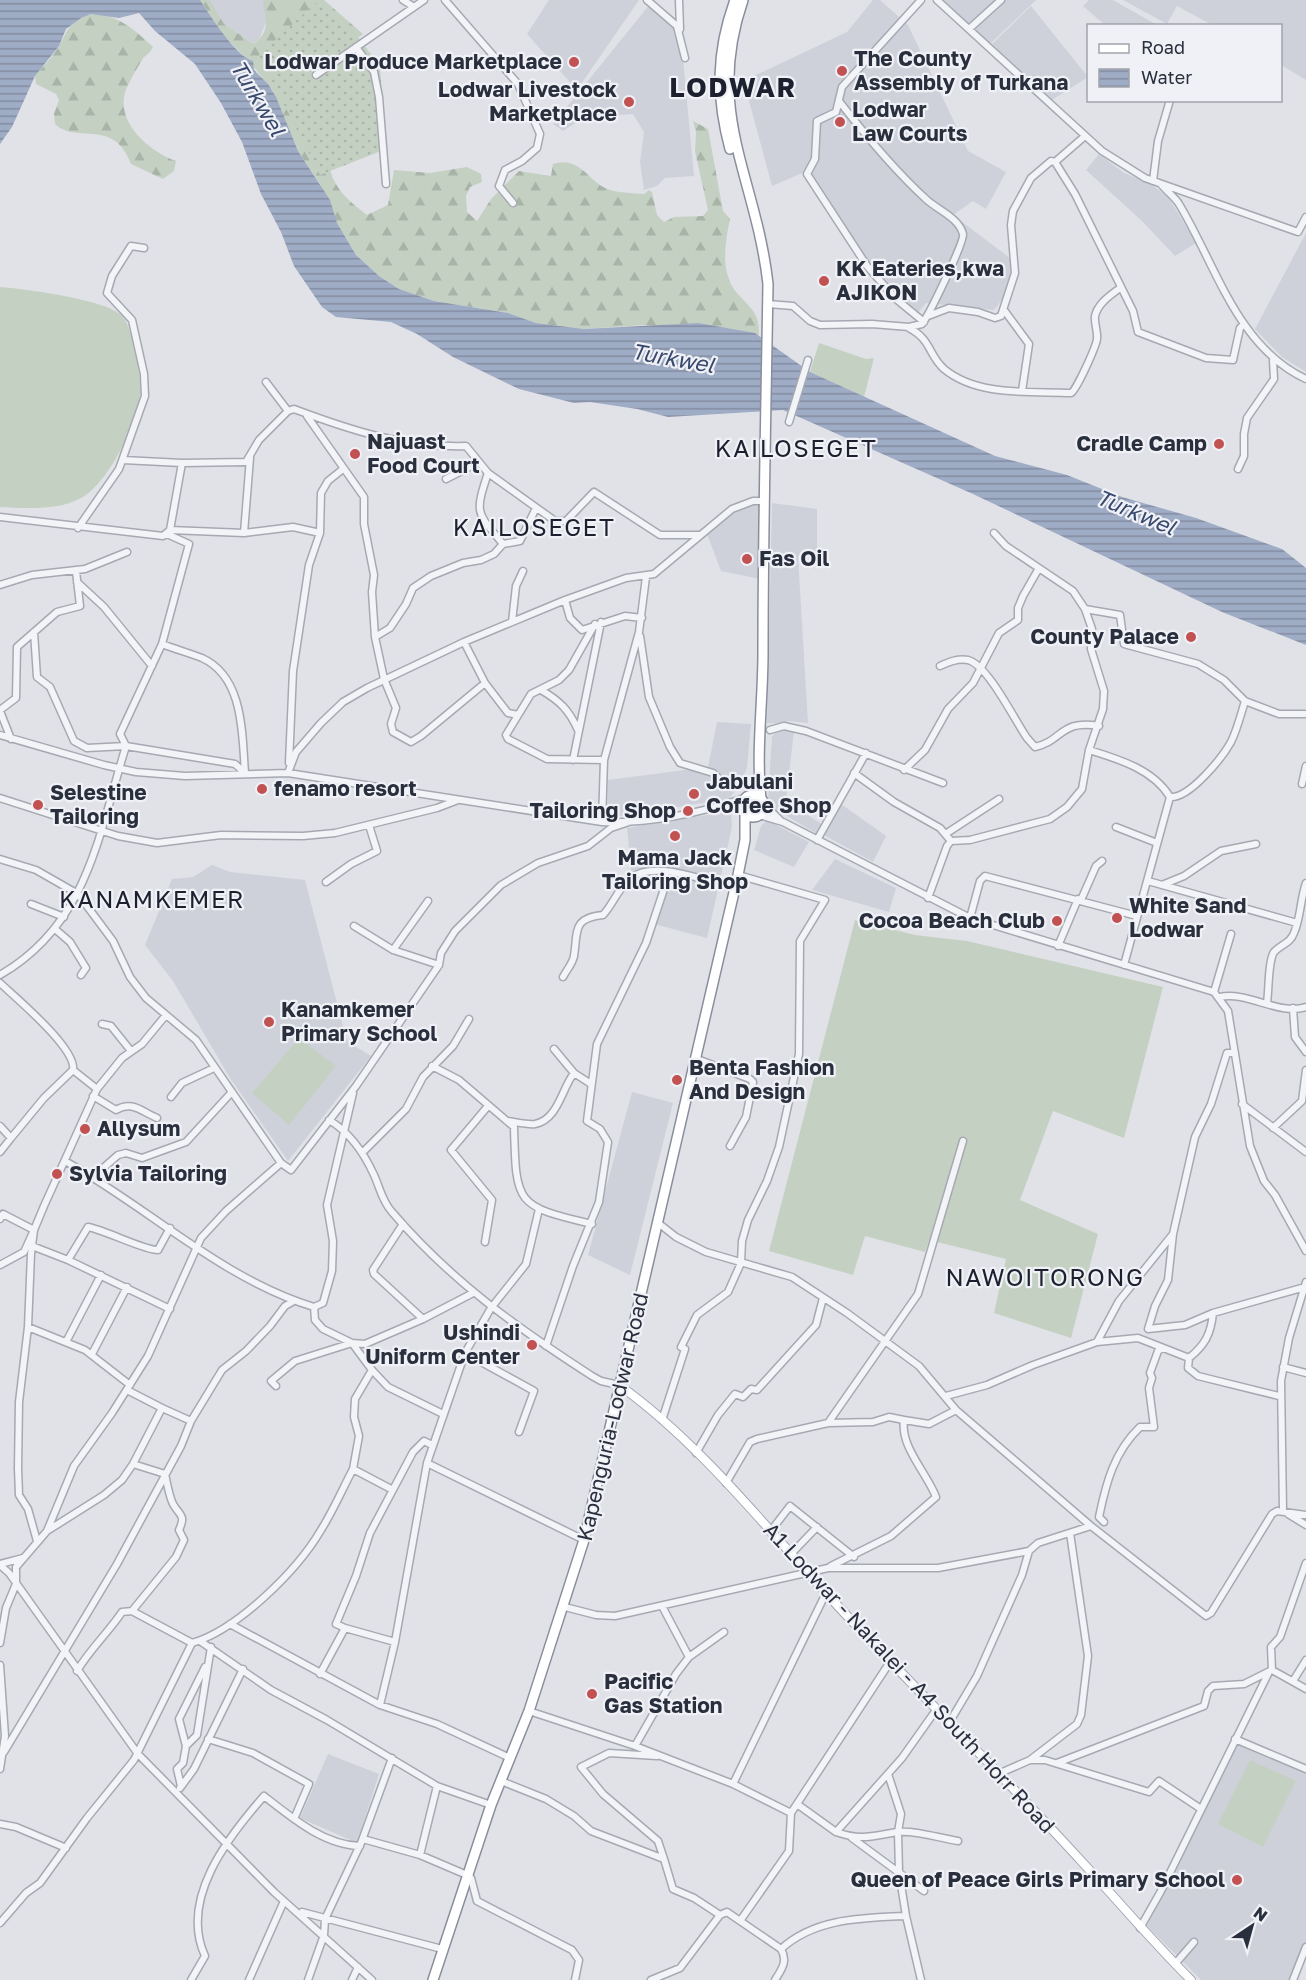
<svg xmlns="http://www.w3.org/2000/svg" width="1306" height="1980" font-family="'Golos Text',sans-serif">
  <defs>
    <pattern id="forest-firs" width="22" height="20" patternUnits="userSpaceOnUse" patternTransform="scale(1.5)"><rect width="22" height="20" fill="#c4d1c2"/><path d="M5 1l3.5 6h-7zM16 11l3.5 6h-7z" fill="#a9b4a8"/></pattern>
    <pattern id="garden-dots" width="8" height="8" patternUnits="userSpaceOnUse" patternTransform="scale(1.5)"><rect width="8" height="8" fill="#c4d1c2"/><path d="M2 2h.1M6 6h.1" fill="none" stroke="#a9b4a8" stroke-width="1.8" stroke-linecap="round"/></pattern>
    <pattern id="water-rules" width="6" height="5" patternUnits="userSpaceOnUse" patternTransform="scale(1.5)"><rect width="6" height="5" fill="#9facc5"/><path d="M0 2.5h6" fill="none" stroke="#828ca1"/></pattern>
  </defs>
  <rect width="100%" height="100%" fill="#e1e2e8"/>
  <path fill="#cfd1da" d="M209,0H263L268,18L259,39L254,44L224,24Z
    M549,0H639L577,90L527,34Z
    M873,0H880L908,25L968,151L1006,172L986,209L973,201L953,215L1010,258L1011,270L1006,295L994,310L926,303L918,313L904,304L884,284L807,171L772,186L745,86L752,77L847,32Z
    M944,0H1036L990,44Z
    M1089,0H1113L1157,25H1105L1083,6Z
    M1123,0H1306V80L1281,65L1280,26L1212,25L1177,6L1167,24Z
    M650,4L665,15L677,31L682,48L694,176L665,178L657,186L644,190L640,162L644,132L633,114L583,118L563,131L553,124Z
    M1031,6L1088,77L1052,100L992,44Z
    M1099,154L1124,173L1151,184L1169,198L1196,243L1175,256L1142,221L1086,170Z
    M1306,233V372L1282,357L1255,329Z
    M772,503L817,509V552L798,556L808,723L787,721L786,724L767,723Z
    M762,504L760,579L721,571L707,534L741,507Z
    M717,722L751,724L747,768L740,784L729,799L607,818L608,780L708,767Z
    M782,728L794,731L786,801L823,825L817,834L770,806L768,801L772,736Z
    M841,804L886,836L873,862L822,834Z
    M731,811L732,827L707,938L654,924L665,896L669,866L631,871L627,828Z
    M767,820L809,842L794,867L754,850L761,826Z
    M835,859L896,888L889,912L812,890Z
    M212,865L230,872L305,880L345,1034L348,1042L371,1056L288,1161L230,1078L173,981L145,945L172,879L193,877Z
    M632,1092L673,1103L630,1275L588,1255Z
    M1237,1741L1306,1772V1942L1291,1980H1201L1147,1926Z
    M328,1754L379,1774L357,1843L300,1818Z"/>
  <path fill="#c4d1c2" d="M0,287C26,289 101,299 120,314C129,321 131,337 134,348C137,363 142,381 140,397C136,426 107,485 81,498C58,511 26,508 0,507Z
    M819,343L866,359L874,358L864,397L810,372Z
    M855,920L915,935L967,941L1163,987L1124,1138L1053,1111L1020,1200L1098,1234L1071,1338L994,1313L1006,1259L929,1240L925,1252L865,1236L853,1275L769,1251Z
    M299,1038L336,1066L289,1125L252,1093Z
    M1250,1760L1296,1781L1263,1847L1218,1824Z"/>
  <path fill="url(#forest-firs)" d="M200,0H210L224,24L254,44C273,28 264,18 263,0H324L363,34L348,45L328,159C331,186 346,199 367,215L388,205L394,170L430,173L467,167L481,174L482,182L470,187L466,196L467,212L477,221L491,199L519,171L551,176L553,164C581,155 587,182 610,190C620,193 633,193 644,194L649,190L652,192L657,215L664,222L674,217L703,216L708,210L695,151L696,132L693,121L708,129L723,211L730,219C725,243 720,271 736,292C750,308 760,312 759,335L643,325L584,329L536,323L508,313L434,301L399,289L379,276L356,255L337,223L320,184L298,151L272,90L248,60L226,38Z
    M91,14C118,14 135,30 153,47C150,54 145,55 142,60C137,68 132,77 128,85C111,118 147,151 176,161L174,171L163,179L131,164C114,117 77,145 55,124L54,114L59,100L56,94L36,84L35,76C42,67 53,57 59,46C69,28 69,21 91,14Z"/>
  <path fill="url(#garden-dots)" d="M319,0L355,33L380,66L386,149L320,175L259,55Z"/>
  <path fill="url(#water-rules)" d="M0,0H200C211,16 235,56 253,61L254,70L268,84L276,97L298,151L330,200L337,223L356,255L379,276L399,289L434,301L508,313L536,323L584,329L698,323L755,333L810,372L995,456L1067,475L1122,497L1196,518L1282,549L1306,568V645L1222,612L973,494L783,410L668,417L637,409L590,402L574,403L519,389L453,357L417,334L391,322L336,317L322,307L294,266L281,232L261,194L242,142L221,103L195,64L155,31L139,13L119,18L91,14L81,18L66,29L59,46L35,76L12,127L0,144Z"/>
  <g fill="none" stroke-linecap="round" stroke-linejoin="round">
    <g stroke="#a6a9b2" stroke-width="9">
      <path id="minor" d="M403,0L414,7
        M445,0L518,84L540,134L537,148L522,161L505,170L499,186L513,203
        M647,0L677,26L685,58
        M679,0L680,29
        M921,0L842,87L836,112L817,121L815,159L807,174L867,266L896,299L924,322
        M937,0L1102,151L1145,178L1298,232L1306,217
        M969,29L1001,0
        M356,47L374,72L379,97L386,184
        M316,75L424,0
        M1085,136L1055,162L1075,194L1133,311L1138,332L1206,358L1233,360L1240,328L1244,324
        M1153,181L1158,141L1170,100
        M1161,184C1166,191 1175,197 1179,204C1216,265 1237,347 1306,379
        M768,304L793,306L810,321L820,325L872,324L909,327L922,324C929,315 965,241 963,234C959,218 938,210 927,200C894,170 866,136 839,101
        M1004,310L1029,344L1022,391
        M928,316L949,308L978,312L995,318L1001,316L1015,273L1011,225L1013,211L1031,178L1051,161L1055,162
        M909,328C932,340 928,355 944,369C978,397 1030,391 1071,393C1076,391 1096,347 1097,339C1098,332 1094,323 1095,316C1098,303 1111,295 1120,288
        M266,382L288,411
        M307,416L364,497V524L374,575L372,592L375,637L384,679L396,708L391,724L393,732L411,742L421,736L485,683
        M789,422L808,360
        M123,460L182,463L246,462L259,440L288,411L294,409C350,430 404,448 466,446L488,473L555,521H566L594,492L660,535H699
        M1238,469L1244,456V434L1247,418L1274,379L1273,360
        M488,473C474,515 477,512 503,544L520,541L536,508
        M446,479L479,462
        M0,517L163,536L170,530L182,463
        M78,528L119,469L145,396L144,374L132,320L107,293L112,276L131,246L144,248
        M170,530L244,533L293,527L320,533
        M244,533L250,458
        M77,582L104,607L152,666
        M0,585L32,575L85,569L127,552
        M565,600L570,618L582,630L625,616L642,618
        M1085,609L1120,615L1124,644L1198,664L1224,680L1245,701C1241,714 1237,730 1231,742C1222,758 1189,799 1170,797
        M512,622L516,586L523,571
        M595,624L569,670L559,680L531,694L506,735L508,739L547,759L604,760
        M34,632L37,677L50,687L74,741L87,748L126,746L120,734L162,644L189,544L167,534
        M640,636L649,697L670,747L680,763L713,773L728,787
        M375,637L390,628L406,604L413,588L431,576L463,563L481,560L494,554L503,544
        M464,642L485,683L508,713L518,715
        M940,666C949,662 958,658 968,660C988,665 1015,721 1027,738L1035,747C1063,741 1060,719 1099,726
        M541,690C560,701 569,710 578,730
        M1245,701L1279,714H1306
        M0,710L16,698L17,647L57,612L80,606L76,571
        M0,711L11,739
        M770,730L784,726L806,731L943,783
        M0,735L104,765L136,772L185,776L288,773L602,822C648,824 701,813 745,798
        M1089,750C1118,759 1153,769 1170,797L1124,965
        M573,760L601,622
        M289,763L293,671L309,565L320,533L321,493L328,481L343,469
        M904,770L925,750L948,709L973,683L999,633L1018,620V608L1023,596L1039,568
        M288,773L296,752L321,723L343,702L367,688L464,642L565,600L626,578L654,574L732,509L753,501H764
        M854,773L894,802L940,828L951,841
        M1302,784L1306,766
        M0,798L118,836L157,843L221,835L303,836L335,833L437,808L458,800
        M728,804L744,810
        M764,804L780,820
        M759,815L783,822L970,918L1214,992L1228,1011L1250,1146L1264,1181L1275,1195L1306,1251
        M602,822L604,760L639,632L646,577
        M1116,827L1157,843
        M947,833L999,799
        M817,840L866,753
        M0,859L36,870L78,894L113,941L130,977L146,998L196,1040L281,1163L291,1170L356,1086L439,965L441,953L455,931L501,885L538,863L588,846L611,828L629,822
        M1148,881L1297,923
        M326,882L351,864L377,851L369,825
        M1162,885L1184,876L1221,851L1256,844
        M928,898L947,846L951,841L970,840L1050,819L1067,807L1082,789L1089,750L1103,709L1104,691L1091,649L1092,629L1085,609L1073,591L1006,546L994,533
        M1081,900L1096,866L1102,861
        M31,904L64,917
        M970,918L980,881L985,876L1137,916
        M354,926L393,950L439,965
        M55,929L70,942L86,968L81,975
        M1058,946L1078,899
        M393,950L428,901
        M0,975C88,924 98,836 126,746L235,764L245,773C242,734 244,677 202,658C189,653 175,649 162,644
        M563,977C566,971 573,963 574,956C578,931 572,918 603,915C614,903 618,888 631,878C654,859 708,882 735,888
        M0,983C16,998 77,1049 73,1070L97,1089L44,1206L34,1230L31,1254L28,1327L19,1402L18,1468L19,1495L28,1509L37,1541
        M1214,992L1231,934
        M1220,997C1248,991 1279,1016 1306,1007
        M1267,1003C1269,990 1268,961 1274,952C1281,944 1290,944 1294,933C1301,917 1300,900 1306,883
        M1293,1008L1295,1037L1306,1052
        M102,1024L111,1026L131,1051
        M554,1049L574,1073L591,1084
        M697,1059L750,1079L753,1082L746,1117L730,1146
        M432,1066L459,1080L514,1127C516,1205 516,1206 592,1224
        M97,1089L122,1058L142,1044L166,1015
        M93,1096L116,1110C132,1100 142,1112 157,1118
        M171,1097L182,1083L214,1068
        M1242,1104L1306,1152
        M329,1120C349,1132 364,1153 374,1175C380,1188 382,1201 392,1212C451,1281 516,1327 592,1376L601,1381L619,1385
        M507,1121C516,1122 527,1125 535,1124C558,1120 562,1088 574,1073
        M0,1126L11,1138L44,1098L73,1070
        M1273,1128L1302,1101L1306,1070
        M0,1152L11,1138
        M362,1153L406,1109L423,1077L453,1046L469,1019
        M65,1161C149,1208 222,1279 314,1307L315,1320L323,1329L352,1343L365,1344L423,1319L473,1293
        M93,1177L118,1155L126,1153L142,1158L186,1142L231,1093
        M0,1219L3,1214L34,1230L24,1252L0,1265
        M657,1222L676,1237L706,1252L792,1277L847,1313L919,1366L956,1410L1091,1526
        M403,1224L373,1270L374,1274L423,1319
        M1173,1234L1168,1280L1155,1306L1148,1329L1185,1325L1213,1313L1305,1287
        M485,1242L492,1200L451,1150L488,1106
        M32,1246L68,1260L170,1309
        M68,1260L88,1227C108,1231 143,1250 158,1250L170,1228
        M314,1307L323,1303L332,1271L333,1241L327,1205L353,1093
        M1213,1313C1211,1334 1205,1345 1189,1358L1188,1368L1198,1376L1279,1396
        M28,1327L85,1350L130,1385
        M66,1342L101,1275
        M1097,1342L1138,1338L1189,1358
        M546,1346L573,1266L599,1202L608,1142L600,1129L587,1121L597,1044L646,943L663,892L666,871
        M92,1354L127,1287
        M1283,1367L1306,1373
        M372,1370L388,1387L443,1414
        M276,1386L271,1381L295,1361L352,1343L372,1370L355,1399L354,1417L359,1436L353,1469
        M127,1390L162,1408
        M946,1396L987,1385L1033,1365L1097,1342L1119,1301L1173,1234L1195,1137L1211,1104L1227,1053H1235
        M662,1420L685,1349L681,1347L697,1315L728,1292L741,1263L742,1241L748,1220L767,1181L779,1147L799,1054L800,941L825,900L738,875
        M828,1423L918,1294L963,1141
        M519,1432L534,1391L465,1353L491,1308L526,1264L539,1209
        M696,1453L718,1415L735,1394L743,1397L751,1389L757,1390L816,1325L823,1298
        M427,1463L584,1540
        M726,1483L750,1442L757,1439L828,1423L873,1422L889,1417L904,1420
        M1283,1511L1281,1381L1289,1338L1306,1282
        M1288,1514L1306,1525
        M1104,1522L1099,1517C1106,1483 1114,1452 1140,1427H1154L1149,1388L1152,1378L1150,1373L1158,1351L1162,1348
        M47,1531L74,1466L112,1413L148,1356L201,1238L226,1211L281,1163
        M770,1532L790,1506L854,1557
        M791,1554L817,1527
        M0,1564L23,1558
        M0,1565L9,1573L138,1754L274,1892L372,1980
        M831,1566L891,1536L936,1497C927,1473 900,1447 904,1420L929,1424L956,1410
        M662,1606L689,1657
        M565,1607L596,1615L615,1616L828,1568H938L1029,1551L1038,1543L1091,1526L1206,1616L1211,1613L1272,1514L1277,1511L1306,1515
        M132,1611L176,1557L184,1540L179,1530C186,1515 180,1516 173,1504C169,1496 167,1483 165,1474L133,1464
        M230,1624L380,1705L437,1724L510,1758
        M345,1628L336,1624L356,1576L370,1533L413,1452L424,1441L432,1445
        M200,1641L271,1690L327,1720L437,1786L491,1805
        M0,1643L6,1608L16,1584V1567L47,1531L104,1495L122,1480L133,1464L162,1408L191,1421L222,1370L246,1351L270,1326L285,1306L294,1301
        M0,1665L5,1736L0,1769
        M1272,1670L1271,1647L1280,1637L1306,1563
        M77,1671C90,1649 108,1633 122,1612L132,1611L192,1643C237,1630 297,1571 321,1530C333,1511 342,1490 353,1469L391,1489
        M320,1674L345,1628L395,1642
        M1293,1681L1306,1660
        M380,1705L395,1642L427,1463L465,1353
        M529,1711L635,1746L733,1784
        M949,1723L977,1676L1022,1575L1029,1551
        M208,1739L253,1753L309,1784L294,1819
        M1235,1739L1306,1769
        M186,1746L179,1719L205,1667
        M635,1746L676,1674L689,1657L724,1632
        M4,1752L117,1564L181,1446L191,1421
        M657,1756L609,1753L581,1767L603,1794L658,1841L664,1859
        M1030,1760L1077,1724L1081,1715L1088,1656L1070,1533
        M1057,1763L1204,1706L1208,1691L1213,1686L1244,1684L1272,1670L1306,1689
        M888,1774L901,1814L898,1832L899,1872L906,1916L921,1980
        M998,1774L1030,1760H1045L1149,1792L1159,1781L1201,1809
        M501,1781L546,1799L574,1816L591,1831L664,1859L673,1889L694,1898L720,1915L727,1912L781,1949C788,1961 782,1969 775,1980
        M181,1786L177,1769L183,1763L186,1746L197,1735L211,1647
        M180,1788L194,1769L243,1669
        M797,1804L836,1832L902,1758L936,1710
        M791,1813L733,1784L826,1593
        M0,1824L16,1827L66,1848
        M836,1832C862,1841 872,1836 897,1832C915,1830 939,1838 958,1841
        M852,1838L924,1891
        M363,1839L420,1855L467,1875L471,1878L477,1901L572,1950L579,1960L575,1980
        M420,1855L437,1786
        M302,1912L442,1949
        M740,1921L789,1851L791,1813L890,1662
        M0,1923L26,1893L40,1883L87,1818L134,1760L192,1643
        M1140,1928L1161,1891L1269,1672
        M781,1949C815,1918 862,1918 906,1916
        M1175,1964L1194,1942
        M191,1980L205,1956C179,1899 228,1837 264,1796C292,1818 324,1845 360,1846
        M249,1980L284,1901
        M308,1980L324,1935L325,1919L361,1843L392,1758
        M352,1980L358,1967
        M651,1980L680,1968L720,1915
        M1293,1980L1306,1947"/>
    </g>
    <g stroke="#a1a6b3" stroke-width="10">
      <path id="major" d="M619,1385C699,1442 769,1531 836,1604C917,1691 1003,1775 1083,1863C1119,1902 1153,1942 1191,1980"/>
    </g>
    <g stroke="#898e9d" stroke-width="12">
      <path id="highway" d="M743,0C704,114 756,176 768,284C766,407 763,530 763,653C763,701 756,751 761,799
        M730,149C716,97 716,52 735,0
        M742 806a11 11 0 1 1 22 0a11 11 0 1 1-22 0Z
        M433,1980L491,1805L529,1711L584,1540L738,875L745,840V812"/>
    </g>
    <use href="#minor" stroke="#f3f4f7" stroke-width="6"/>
    <use href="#major" stroke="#fff" stroke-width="8"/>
    <use href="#highway" stroke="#fff" stroke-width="9"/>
  </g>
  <g fill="#c25152" stroke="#f0f1f6" stroke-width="2">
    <circle cx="574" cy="62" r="6"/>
    <circle cx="842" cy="71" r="6"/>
    <circle cx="629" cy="102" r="6"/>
    <circle cx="840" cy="122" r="6"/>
    <circle cx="824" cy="281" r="6"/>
    <circle cx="1219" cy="444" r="6"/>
    <circle cx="355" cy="454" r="6"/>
    <circle cx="747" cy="559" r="6"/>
    <circle cx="1191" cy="637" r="6"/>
    <circle cx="262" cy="789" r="6"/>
    <circle cx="694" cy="794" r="6"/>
    <circle cx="38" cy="805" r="6"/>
    <circle cx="688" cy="811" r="6"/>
    <circle cx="675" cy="836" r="6"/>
    <circle cx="1117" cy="918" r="6"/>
    <circle cx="1057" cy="921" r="6"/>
    <circle cx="269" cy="1022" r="6"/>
    <circle cx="677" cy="1080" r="6"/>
    <circle cx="85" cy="1129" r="6"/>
    <circle cx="57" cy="1174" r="6"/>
    <circle cx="532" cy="1345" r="6"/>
    <circle cx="592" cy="1694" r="6"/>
    <circle cx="1237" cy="1880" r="6"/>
  </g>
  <g text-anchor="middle" stroke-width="4.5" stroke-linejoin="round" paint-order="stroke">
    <g font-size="21" font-weight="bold" fill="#2a2f3e" stroke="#f0f1f6" text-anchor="start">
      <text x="854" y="66">The County<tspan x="854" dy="24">Assembly of Turkana</tspan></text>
      <text x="562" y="69" text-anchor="end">Lodwar Produce Marketplace</text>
      <text x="617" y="97" text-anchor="end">Lodwar Livestock<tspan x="617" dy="24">Marketplace</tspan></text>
      <text x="852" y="117">Lodwar<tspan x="852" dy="24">Law Courts</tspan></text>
      <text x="836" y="276">KK Eateries,kwa<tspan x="836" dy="24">AJIKON</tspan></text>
      <text x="367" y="449">Najuast<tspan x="367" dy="24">Food Court</tspan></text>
      <text x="1207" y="451" text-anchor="end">Cradle Camp</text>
      <text x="759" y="566">Fas Oil</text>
      <text x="1179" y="644" text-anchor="end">County Palace</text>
      <text x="706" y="789">Jabulani<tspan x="706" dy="24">Coffee Shop</tspan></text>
      <text x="274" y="796">fenamo resort</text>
      <text x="50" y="800">Selestine<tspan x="50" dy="24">Tailoring</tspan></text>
      <text x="676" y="818" text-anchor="end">Tailoring Shop</text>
      <text x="675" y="865" text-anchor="middle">Mama Jack<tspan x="675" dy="24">Tailoring Shop</tspan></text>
      <text x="1129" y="913">White Sand<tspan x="1129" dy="24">Lodwar</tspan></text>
      <text x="1045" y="928" text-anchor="end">Cocoa Beach Club</text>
      <text x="281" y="1017">Kanamkemer<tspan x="281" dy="24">Primary School</tspan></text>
      <text x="689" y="1075">Benta Fashion<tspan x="689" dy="24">And Design</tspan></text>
      <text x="97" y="1136">Allysum</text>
      <text x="69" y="1181">Sylvia Tailoring</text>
      <text x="520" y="1340" text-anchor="end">Ushindi<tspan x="520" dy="24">Uniform Center</tspan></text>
      <text x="604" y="1689">Pacific<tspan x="604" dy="24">Gas Station</tspan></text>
      <text x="1225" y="1887" text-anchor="end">Queen of Peace Girls Primary School</text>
    </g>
    <g font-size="21" fill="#2a2f3e" stroke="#f0f1f6">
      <text transform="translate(613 1417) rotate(-77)" y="7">Kapenguria-Lodwar Road</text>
      <text transform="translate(909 1678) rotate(47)" y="7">A1 Lodwar - Nakalei - A4 South Horr Road</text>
    </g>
    <g font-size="22" font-style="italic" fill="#38496e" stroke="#f0f1f6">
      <text transform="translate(258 98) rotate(59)" y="8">Turkwel</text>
      <text transform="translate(673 358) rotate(10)" y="8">Turkwel</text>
      <text transform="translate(1136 512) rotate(23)" y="8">Turkwel</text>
    </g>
    <g font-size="24" letter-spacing="1.5" fill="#1d202f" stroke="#f0f1f6">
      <text x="796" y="457">KAILOSEGET</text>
      <text x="534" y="536">KAILOSEGET</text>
      <text x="152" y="908">KANAMKEMER</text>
      <text x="1045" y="1286">NAWOITORONG</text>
    </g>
    <g font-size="27" font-weight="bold" letter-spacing="1.5" fill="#1d202f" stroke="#f0f1f6">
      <text x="733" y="97">LODWAR</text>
    </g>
  </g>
  <rect x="1087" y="24" width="195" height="78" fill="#f0f1f6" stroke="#a1a3ac" stroke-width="1.5"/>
  <rect x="1099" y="44" width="30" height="9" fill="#ffffff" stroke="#a1a3ac" stroke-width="1.5"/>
  <text x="1141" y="54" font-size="18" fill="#2a2f3e">Road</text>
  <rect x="1099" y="69" width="30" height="18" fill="url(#water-rules)" stroke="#a1a3ac" stroke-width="1.5"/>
  <text x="1141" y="84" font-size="18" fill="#2a2f3e">Water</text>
  <g transform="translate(1252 1926) rotate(36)" stroke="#f0f1f6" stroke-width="4.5" paint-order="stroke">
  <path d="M0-4.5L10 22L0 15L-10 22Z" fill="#2a2f3e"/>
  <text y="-9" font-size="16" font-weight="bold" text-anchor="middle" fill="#2a2f3e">N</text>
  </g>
</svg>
